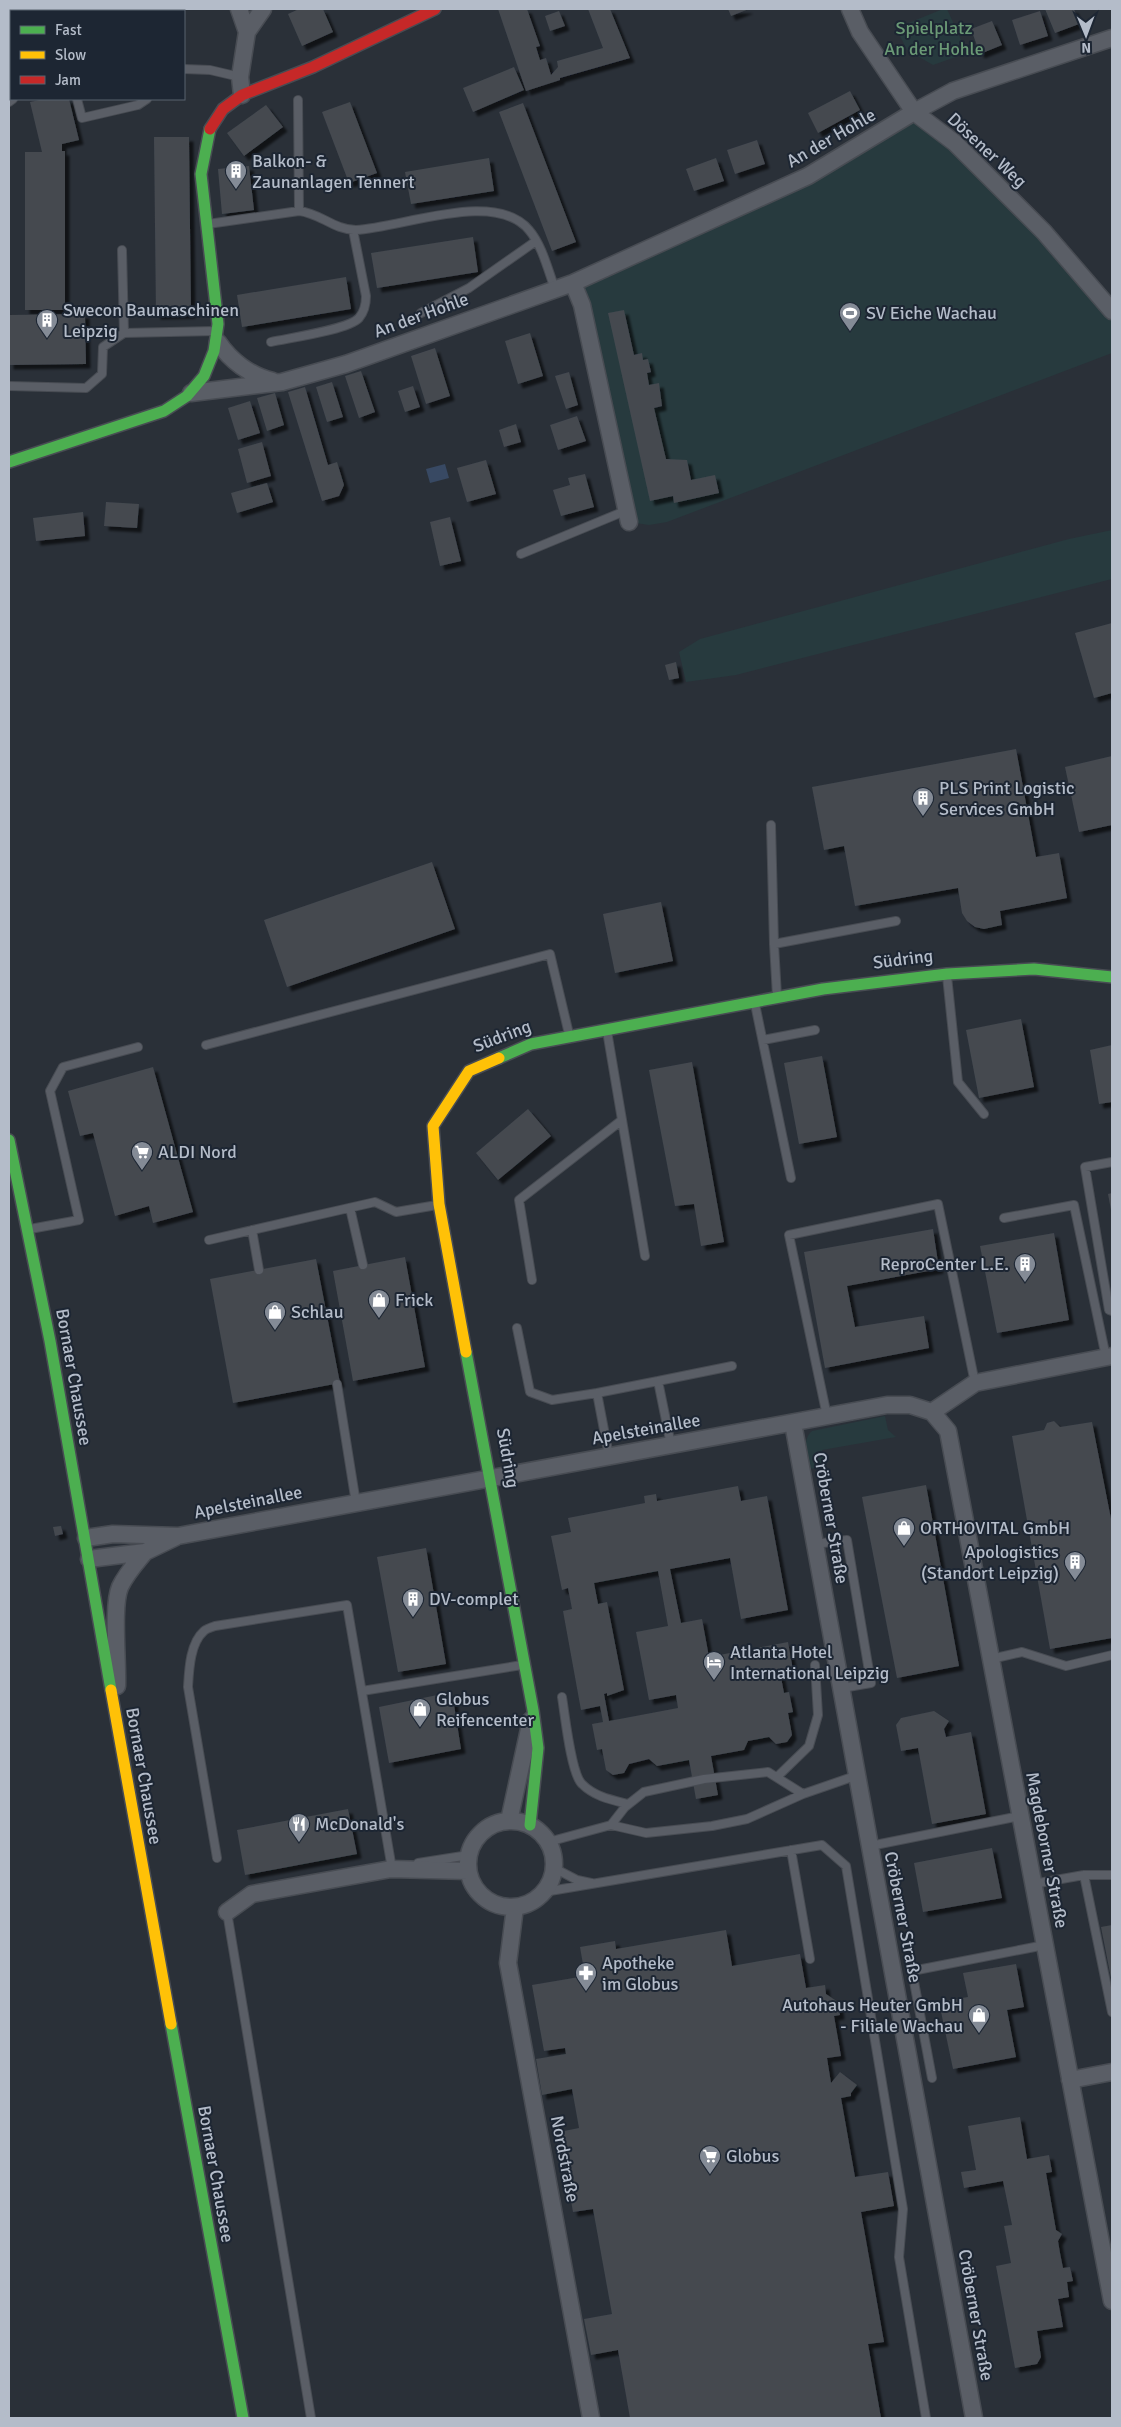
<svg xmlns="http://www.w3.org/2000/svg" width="1121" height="2427" font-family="Signika,sans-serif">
  <defs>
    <filter id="shadow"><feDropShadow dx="4.5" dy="4.5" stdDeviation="1" flood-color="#0009"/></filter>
  </defs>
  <rect width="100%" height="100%" fill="#2a3038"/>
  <path fill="#273a3e" d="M943,9H947L967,53L933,65L907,50L896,28Z
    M914,112L1112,311V353L667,522L649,525L629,522L573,283L808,176Z
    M1112,530V579L736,675L686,682L679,652L700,639L1069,539Z
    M885,1416L888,1430L896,1437L822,1450L825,1466L810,1469C808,1457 801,1440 812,1431Z"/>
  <path fill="#384963" d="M445,464L449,478L430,483L426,469Z"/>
  <path fill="#444950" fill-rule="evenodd" filter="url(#shadow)" d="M123,9H160L161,11H123Z
    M299,9H323L333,32L302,46L288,14Z
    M498,9H527L540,46L536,47L540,60L546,58L551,75L558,67L557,61L603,48L588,9H610L630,58L560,78V80L526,91Z
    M728,9H749L731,16Z
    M1045,9H1074L1079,24L1055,33Z
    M559,11L565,26L550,31L545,16Z
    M1040,11L1048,36L1020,45L1012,20Z
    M992,21L1002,45L980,54L971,29Z
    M514,67L524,90L473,112L463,88Z
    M850,91L860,110L818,133L808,113Z
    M44,99H69L79,140L62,144V151H65V310H25V152H42L30,102Z
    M350,102L377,173L349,183L322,112Z
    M523,103L576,242L552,251L499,112Z
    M266,105L283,127L244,156L227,133Z
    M154,137H189L191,314L156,315Z
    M757,140L765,164L735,174L727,150Z
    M489,158L494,191L411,204L405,172Z
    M716,158L724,181L694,191L686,169Z
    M249,166L254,210L222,214L218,169Z
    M473,237L478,272L377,288L371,253Z
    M346,277L351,309L242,327L237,295Z
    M624,310L634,355L642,353L643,360L648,359L651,372L647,373L649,385L659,383L662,406L654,408L666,459L687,460L691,480L715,475L719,493L674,503L673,496L650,501L608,313Z
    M85,314L86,364L9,365V315Z
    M530,333L543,376L518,384L505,341Z
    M435,348L450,396L426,404L411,356Z
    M361,371L375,412L359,418L345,376Z
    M569,372L578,405L566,409L555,376Z
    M332,382L343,417L327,422L316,387Z
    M413,386L420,407L405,412L398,391Z
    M305,387L328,465L337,462L344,485L339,496L322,501L288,392Z
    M275,393L284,425L267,431L257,398Z
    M250,401L260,433L238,440L228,408Z
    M577,416L586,441L558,450L550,425Z
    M516,424L521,442L504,447L499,430Z
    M262,442L271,476L247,483L238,449Z
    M486,460L496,494L467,502L457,468Z
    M585,474L594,507L561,516L553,490L570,485L568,478Z
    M267,483L273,502L237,513L231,493Z
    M106,502L139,504L137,528L104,526Z
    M83,512L85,536L36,541L33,518Z
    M450,517L461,561L440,566L430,522Z
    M1112,623V693L1094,698L1075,633Z
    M676,662L679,678L669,680L665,665Z
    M1016,749L1036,857L1059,853L1067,898L1000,911L1002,925L984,929L975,927L967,921L962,913L958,888L855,906L844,846L824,850L812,787Z
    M1112,756V825L1079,832L1065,767Z
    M432,862L455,929L287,987L264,920Z
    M661,902L673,961L615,973L603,914Z
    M1021,1019L1034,1087L979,1098L966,1030Z
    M1112,1045V1102L1099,1104L1090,1050Z
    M822,1056L837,1137L799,1144L784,1063Z
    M692,1062L724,1242L701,1246L694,1204L675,1206L649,1070Z
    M153,1067L193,1212L153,1223L149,1206L115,1216L93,1133L80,1136L68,1091Z
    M528,1109L551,1136L498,1180L476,1153Z
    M1112,1193V1210H1111L1108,1194Z
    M933,1229L939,1269L847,1286L855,1327L924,1316L929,1348L825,1368L804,1252Z
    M1054,1233L1069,1320L997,1333L980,1246Z
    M405,1257L425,1367L353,1381L333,1271Z
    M316,1259L340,1383L233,1403L210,1279Z
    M1054,1421L1060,1427L1092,1422L1112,1524V1638L1050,1649L1012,1436L1044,1430L1047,1423Z
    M926,1485L959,1666L897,1678L862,1497Z
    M738,1486L741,1501L767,1496L788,1610L741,1619L730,1558L670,1569L681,1623L702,1619L709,1657L788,1642L793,1670L780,1672L784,1693L789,1692L793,1712L788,1713L792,1735L787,1742L776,1744L769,1737L748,1741L744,1750L711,1756L718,1795L696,1799L689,1760L657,1766L649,1759L629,1764L624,1773L613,1775L606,1770L602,1749L597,1750L592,1724L603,1722L600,1706L581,1710L563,1611L572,1609L568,1588L562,1590L551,1536L571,1532L568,1518L645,1503L644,1496L656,1494L657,1501ZM658,1571L668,1626L636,1632L649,1700L676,1695L678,1708L609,1721L604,1694L607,1693V1696L624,1690L607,1602L598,1604L594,1583Z
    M61,1526L63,1534L55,1536L53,1527Z
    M426,1548L446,1664L398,1672L377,1557Z
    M452,1692L461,1749L389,1763L379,1707Z
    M934,1711L949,1721L944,1729L946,1737L971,1732L986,1814L932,1824L918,1748L901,1751L896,1725L901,1718Z
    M348,1809L357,1854L245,1875L237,1830Z
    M992,1848L1002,1898L923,1912L914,1863Z
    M1112,1925V1978H1111L1101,1927Z
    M726,1930L732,1966L800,1954L806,1988L825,1985L826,1994L838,2002L840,2015L834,2016L841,2056L827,2058L831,2083L840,2072L857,2085L851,2093V2096L841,2098L855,2177L888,2172L894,2206L861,2212L884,2342L868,2344L881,2418H630L618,2350L591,2355L584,2319L612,2314L593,2209L573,2212L559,2132L579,2128L572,2089L542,2095L536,2059L566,2054L565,2048L544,2051L532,1985L585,1976L580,1947L615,1941L616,1949Z
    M1016,1964L1024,2007L1007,2010L1016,2057L953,2069L939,2002L968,1997L963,1973Z
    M1020,2117L1027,2159L1049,2155L1052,2172L1046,2173L1056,2230L1062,2234L1058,2241L1060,2253L1063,2268L1070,2267L1073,2281L1067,2282L1069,2297L1058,2299L1063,2327L1037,2331L1041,2357L1037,2364L1015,2368L996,2266L1011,2263L1004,2226L1012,2225L1003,2181L964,2188L961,2172L976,2170L968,2126Z"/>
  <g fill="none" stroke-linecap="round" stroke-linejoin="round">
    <g stroke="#484c53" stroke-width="10">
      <path id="lane" d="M184,69L210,70L240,77
        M77,99L82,118L138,105L147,99
        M298,100L299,211
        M9,102L13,99
        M208,224L299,211C320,213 334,230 356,230C402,228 495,189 529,230C542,245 548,270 555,289
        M122,250L124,333
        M421,313L469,288L536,241
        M271,342C288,338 348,330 359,318C364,312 366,304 366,296L353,230
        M9,386L86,388L102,374L103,347L124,333L216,331
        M521,554L625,511
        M771,825L774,944
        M947,976L958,1082L984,1114
        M777,996L774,944L896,921
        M755,1004L791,1178
        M607,1031L645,1256
        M763,1040L815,1030
        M206,1045L550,954L569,1034
        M1112,1162L1085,1167L1109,1310L1112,1311
        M350,1208L363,1265
        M1004,1218L1074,1205L1106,1357
        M30,1229L79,1220L50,1091L63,1067L138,1047
        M252,1230L259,1270
        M209,1240L375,1202L396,1212L437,1205
        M532,1280L519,1200L622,1120
        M517,1328L530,1392L552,1400L597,1393
        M337,1384L356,1503
        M827,1416L789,1235L938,1204L975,1383
        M671,1445L658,1381L732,1366
        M609,1456L597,1393L658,1381
        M815,1544L847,1540L871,1683L842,1688
        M991,1659L1022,1652L1066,1666L1112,1655
        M362,1691L522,1665
        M562,1697C565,1715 571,1774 582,1784C595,1797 612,1800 628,1804
        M777,1777L809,1746L818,1715L815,1665
        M611,1825L646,1833L712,1826L747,1819L803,1794
        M548,1842L611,1825L625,1807L644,1792L704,1779L768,1772L803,1794L858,1775
        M870,1846L1020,1816
        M791,1850L810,1959
        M217,1858L188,1687C189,1670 190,1643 204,1631C206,1629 212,1627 215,1626L347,1605L392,1869
        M418,1863L469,1855
        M554,1868L577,1880L591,1883
        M1084,1875L1112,2012
        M1033,1884L1084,1875H1112
        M544,1892L822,1845L846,1866L903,2209L899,2257L926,2418
        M227,1912L311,2418
        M932,2078L912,1971L1045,1945"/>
    </g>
    <g stroke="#484c53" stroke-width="19">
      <path id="street" d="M239,9L247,32L240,77L242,95
        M850,9L860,32L914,112L955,143L1044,232L1112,311
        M247,32L263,9
        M573,283L582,305L629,522
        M218,342C230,360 250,376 273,381
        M191,393L282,382L346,364L573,283L808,176L914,112L953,91L1112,38
        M932,1412L948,1431L1112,2301
        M932,1412L975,1383L1112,1356
        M793,1423L974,2418
        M86,1538L113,1534L178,1536L887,1405H910L932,1412
        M89,1559L145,1552L176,1537
        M117,1686C118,1662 112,1606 120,1587C126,1574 136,1563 145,1552
        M509,1821L531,1720
        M468 1864a43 43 0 1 1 86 0a43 43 0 1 1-86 0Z
        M515,1907L508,1963L591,2418
        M227,1912L252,1894L391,1869L468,1871
        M1070,2080L1112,2072"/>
    </g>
    <g stroke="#484c53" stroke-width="14">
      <path id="fast" d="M9,462L164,411L187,396L204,376L214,351L218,324L201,174L210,129
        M499,1058L531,1044L823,989L947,974L1034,969L1112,977
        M9,1140L50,1341L111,1690
        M466,1352L533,1710L538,1748L530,1825
        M171,2024L243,2418"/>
    </g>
    <g stroke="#484c53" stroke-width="14">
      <path id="slow" d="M466,1352L439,1204L433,1126L469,1071L499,1058
        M111,1690L171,2024"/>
    </g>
    <g stroke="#484c53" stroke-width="14">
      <path id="jam" d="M210,129L223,109L242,95L313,67L435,9"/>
    </g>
    <use href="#lane" stroke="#5a5e66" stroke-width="8"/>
    <use href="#street" stroke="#5a5e66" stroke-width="16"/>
    <use href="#fast" stroke="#4caf50" stroke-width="11"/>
    <use href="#slow" stroke="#ffc107" stroke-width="11"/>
    <use href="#jam" stroke="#c62828" stroke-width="11"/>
  </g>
  <defs>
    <g id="building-pin" transform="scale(1.125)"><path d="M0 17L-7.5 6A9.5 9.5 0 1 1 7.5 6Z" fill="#848b96" stroke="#1d2633"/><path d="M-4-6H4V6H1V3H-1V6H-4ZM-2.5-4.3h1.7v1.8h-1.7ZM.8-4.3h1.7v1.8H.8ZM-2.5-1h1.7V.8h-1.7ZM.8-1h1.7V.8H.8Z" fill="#fff"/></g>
    <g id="stadium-pin" transform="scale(1.125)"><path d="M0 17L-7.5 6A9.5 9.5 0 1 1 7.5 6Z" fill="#848b96" stroke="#1d2633"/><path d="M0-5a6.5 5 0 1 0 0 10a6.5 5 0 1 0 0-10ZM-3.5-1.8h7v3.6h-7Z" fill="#fff"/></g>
    <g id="supermarket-pin" transform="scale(1.125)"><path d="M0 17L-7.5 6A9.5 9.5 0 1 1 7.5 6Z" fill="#848b96" stroke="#1d2633"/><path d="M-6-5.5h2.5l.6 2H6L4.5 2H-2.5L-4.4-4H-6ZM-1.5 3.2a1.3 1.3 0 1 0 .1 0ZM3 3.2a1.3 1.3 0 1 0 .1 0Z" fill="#fff"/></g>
    <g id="shop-pin" transform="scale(1.125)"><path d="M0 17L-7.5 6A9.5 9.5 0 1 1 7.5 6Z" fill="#848b96" stroke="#1d2633"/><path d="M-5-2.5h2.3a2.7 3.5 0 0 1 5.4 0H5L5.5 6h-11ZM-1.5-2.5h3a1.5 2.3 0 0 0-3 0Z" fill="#fff"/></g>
    <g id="hotel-pin" transform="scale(1.125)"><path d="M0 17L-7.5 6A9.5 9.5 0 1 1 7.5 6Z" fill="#848b96" stroke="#1d2633"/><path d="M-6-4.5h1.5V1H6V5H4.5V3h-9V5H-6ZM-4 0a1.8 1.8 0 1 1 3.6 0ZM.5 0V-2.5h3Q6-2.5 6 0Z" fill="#fff"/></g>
    <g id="restaurant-pin" transform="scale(1.125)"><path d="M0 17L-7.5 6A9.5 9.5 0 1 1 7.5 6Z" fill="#848b96" stroke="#1d2633"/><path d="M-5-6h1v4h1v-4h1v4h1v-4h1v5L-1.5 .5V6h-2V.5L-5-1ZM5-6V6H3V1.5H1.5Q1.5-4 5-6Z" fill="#fff"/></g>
    <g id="pharmacy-pin" transform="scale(1.125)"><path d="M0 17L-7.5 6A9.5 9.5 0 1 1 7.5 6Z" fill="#848b96" stroke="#1d2633"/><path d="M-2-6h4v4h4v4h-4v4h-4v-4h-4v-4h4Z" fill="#fff"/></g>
  </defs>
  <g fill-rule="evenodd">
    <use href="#building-pin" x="236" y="171"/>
    <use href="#stadium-pin" x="850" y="313"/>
    <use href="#building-pin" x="47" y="320"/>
    <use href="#building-pin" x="923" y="798"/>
    <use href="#supermarket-pin" x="142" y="1152"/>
    <use href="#building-pin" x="1025" y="1264"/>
    <use href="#shop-pin" x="379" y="1300"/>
    <use href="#shop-pin" x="275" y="1312"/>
    <use href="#shop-pin" x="904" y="1528"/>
    <use href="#building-pin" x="1075" y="1562"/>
    <use href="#building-pin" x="413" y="1599"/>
    <use href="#hotel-pin" x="714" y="1662"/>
    <use href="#shop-pin" x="420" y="1709"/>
    <use href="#restaurant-pin" x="299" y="1824"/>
    <use href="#pharmacy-pin" x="586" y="1973"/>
    <use href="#shop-pin" x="979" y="2015"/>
    <use href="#supermarket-pin" x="710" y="2156"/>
  </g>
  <g text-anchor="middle" stroke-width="4" stroke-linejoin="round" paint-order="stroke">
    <g font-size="18" fill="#6b9a76" stroke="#1d2633">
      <text x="934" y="34">Spielplatz<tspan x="934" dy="21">An der Hohle</tspan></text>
    </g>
    <g font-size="18" fill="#b4bcc9" stroke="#1d2633">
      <text transform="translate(831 138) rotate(-30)" y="6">An der Hohle</text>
      <text transform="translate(987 150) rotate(43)" y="6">Dösener Weg</text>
      <text transform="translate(421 315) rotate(-20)" y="6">An der Hohle</text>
      <text transform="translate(903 959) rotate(-7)" y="6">Südring</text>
      <text transform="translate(502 1036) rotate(-21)" y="6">Südring</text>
      <text transform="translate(74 1377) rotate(80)" y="6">Bornaer Chaussee</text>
      <text transform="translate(646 1429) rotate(-10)" y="6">Apelsteinallee</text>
      <text transform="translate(508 1458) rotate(80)" y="6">Südring</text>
      <text transform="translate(248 1502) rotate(-11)" y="6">Apelsteinallee</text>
      <text transform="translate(831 1518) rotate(80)" y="6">Cröberner Straße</text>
      <text transform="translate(144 1776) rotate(80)" y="6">Bornaer Chaussee</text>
      <text transform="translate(1047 1850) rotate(79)" y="6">Magdeborner Straße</text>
      <text transform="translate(903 1917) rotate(79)" y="6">Cröberner Straße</text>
      <text transform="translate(565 2159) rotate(79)" y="6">Nordstraße</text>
      <text transform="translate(216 2174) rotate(80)" y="6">Bornaer Chaussee</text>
      <text transform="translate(976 2315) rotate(80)" y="6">Cröberner Straße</text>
    </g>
    <g font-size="18" fill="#b4bcc9" stroke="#1d2633" text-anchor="start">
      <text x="252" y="167">Balkon- &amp;<tspan x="252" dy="21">Zaunanlagen Tennert</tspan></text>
      <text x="63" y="316">Swecon Baumaschinen<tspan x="63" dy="21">Leipzig</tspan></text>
      <text x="866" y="319">SV Eiche Wachau</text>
      <text x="939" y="794">PLS Print Logistic<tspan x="939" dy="21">Services GmbH</tspan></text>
      <text x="158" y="1158">ALDI Nord</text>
      <text x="1009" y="1270" text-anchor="end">ReproCenter L.E.</text>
      <text x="395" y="1306">Frick</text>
      <text x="291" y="1318">Schlau</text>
      <text x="920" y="1534">ORTHOVITAL GmbH</text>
      <text x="1059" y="1558" text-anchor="end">Apologistics<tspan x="1059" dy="21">(Standort Leipzig)</tspan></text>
      <text x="429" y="1605">DV-complet</text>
      <text x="730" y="1658">Atlanta Hotel<tspan x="730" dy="21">International Leipzig</tspan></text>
      <text x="436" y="1705">Globus<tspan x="436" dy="21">Reifencenter</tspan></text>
      <text x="315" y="1830">McDonald's</text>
      <text x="602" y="1969">Apotheke<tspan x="602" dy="21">im Globus</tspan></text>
      <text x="963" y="2011" text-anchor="end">Autohaus Heuter GmbH<tspan x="963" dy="21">- Filiale Wachau</tspan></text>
      <text x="726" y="2162">Globus</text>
    </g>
  </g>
  <rect width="1121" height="2427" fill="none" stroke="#b4bcc9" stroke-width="20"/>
  <rect x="10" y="10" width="175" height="90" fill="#1d2633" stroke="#59626f"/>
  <rect x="20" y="26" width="25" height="8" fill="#4caf50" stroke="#59626f"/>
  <text x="55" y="35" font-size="15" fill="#b4bcc9">Fast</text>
  <rect x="20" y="51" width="25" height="8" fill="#ffc107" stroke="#59626f"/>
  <text x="55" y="60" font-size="15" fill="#b4bcc9">Slow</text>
  <rect x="20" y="76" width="25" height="8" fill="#c62828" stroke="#59626f"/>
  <text x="55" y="85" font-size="15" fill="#b4bcc9">Jam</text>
  <g transform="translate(1086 35) rotate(179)" stroke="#1d2633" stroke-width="4" paint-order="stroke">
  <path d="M0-4L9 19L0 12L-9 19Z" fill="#b4bcc9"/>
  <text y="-8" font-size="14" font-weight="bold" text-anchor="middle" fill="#b4bcc9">N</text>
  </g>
</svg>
